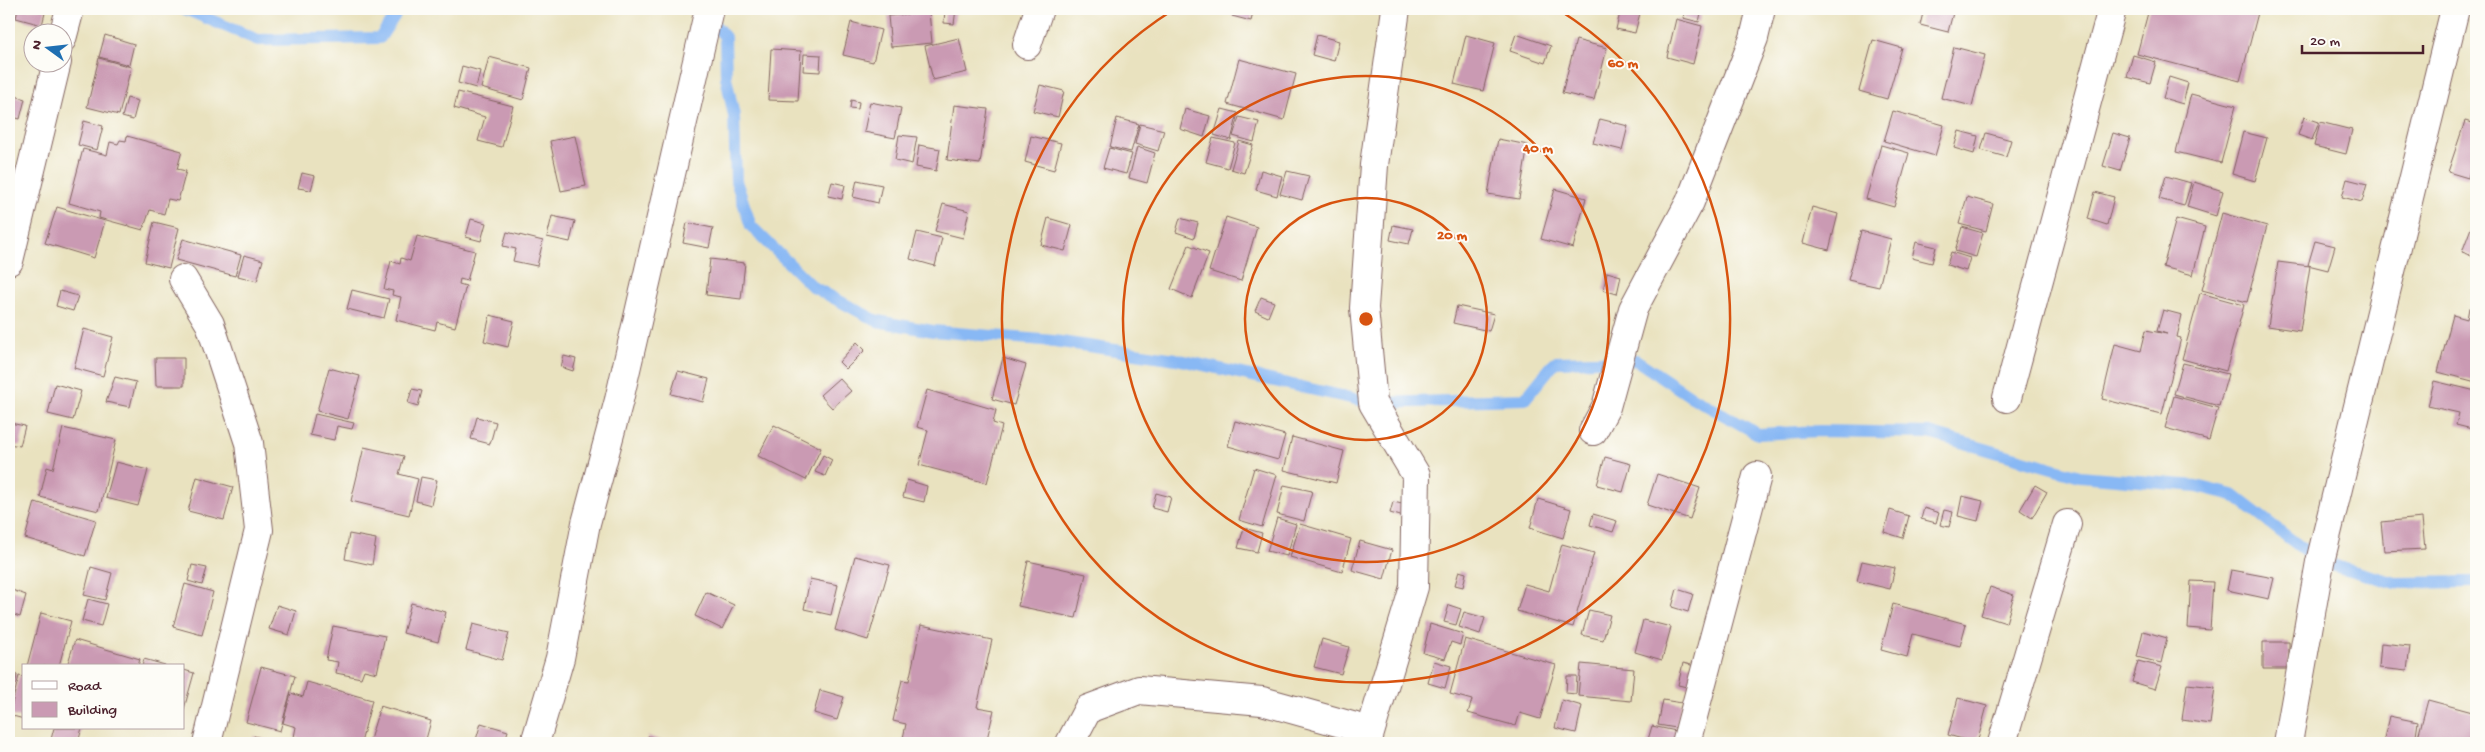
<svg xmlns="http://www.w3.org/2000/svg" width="2485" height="752" font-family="'Gochi Hand',sans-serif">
  <rect width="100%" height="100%" fill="#fdfcf7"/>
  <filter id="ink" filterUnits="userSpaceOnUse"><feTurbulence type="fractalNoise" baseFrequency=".02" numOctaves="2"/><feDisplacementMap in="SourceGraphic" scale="10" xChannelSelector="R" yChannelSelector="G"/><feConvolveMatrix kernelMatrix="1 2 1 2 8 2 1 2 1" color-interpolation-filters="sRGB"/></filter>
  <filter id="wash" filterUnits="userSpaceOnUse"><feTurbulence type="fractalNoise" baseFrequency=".0096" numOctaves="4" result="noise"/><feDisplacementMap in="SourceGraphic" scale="20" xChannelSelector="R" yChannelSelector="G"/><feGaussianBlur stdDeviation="1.12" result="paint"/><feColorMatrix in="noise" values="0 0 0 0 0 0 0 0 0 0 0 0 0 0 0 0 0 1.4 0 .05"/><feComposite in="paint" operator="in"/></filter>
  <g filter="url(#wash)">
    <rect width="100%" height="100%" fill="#e9e2bf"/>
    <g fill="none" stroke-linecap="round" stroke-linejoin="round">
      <path stroke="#88b8f4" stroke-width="12" d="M185,9L258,40L380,38L399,9
        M709,18L725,37L726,77L734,116L736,181L751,226L813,287L877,321L933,331L1054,341L1176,359L1373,403L1525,399L1555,362L1636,360L1690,396L1758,434L1820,431L1929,433L2080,476L2197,486L2233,495L2320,562L2396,583L2476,582"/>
    </g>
    <g id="blocks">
      <path fill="#ca9ab3" d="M18,9H46L42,25L16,18Z
        M945,9H956L954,24L944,23Z
        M1234,9H1254L1251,21L1232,16Z
        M1621,9L1640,13L1635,33L1616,29Z
        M1685,9L1701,13L1699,22L1683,18Z
        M1924,9H1954L1948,32L1920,25Z
        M2149,9H2259L2240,81L2137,54Z
        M929,12L932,43L891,47L888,16Z
        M1676,19L1702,26L1693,64L1667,57Z
        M851,22L881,30L873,62L843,55Z
        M1516,34L1551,46L1545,63L1510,51Z
        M105,35L134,44L129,65L99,57Z
        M1317,35L1339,41L1334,61L1312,55Z
        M1466,35L1495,43L1483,91L1454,84Z
        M959,38L967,72L933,80L925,46Z
        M1576,40L1607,48L1594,100L1562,93Z
        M1873,40L1902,48L1887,99L1859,91Z
        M1954,47L1985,55L1972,106L1941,98Z
        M771,49L801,51L798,101L768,100Z
        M804,54L821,55L820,72L803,71Z
        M2133,55L2156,62L2150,83L2127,77Z
        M489,57L531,68L523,100L481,88Z
        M99,58L131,67L119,115L87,107Z
        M1239,59L1296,74L1284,120L1227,104Z
        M462,66L480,71L476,88L458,83Z
        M2169,77L2188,83L2183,104L2163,98Z
        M1040,85L1064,91L1058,117L1033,111Z
        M458,92L513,106L502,147L478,141L485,117L454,108Z
        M9,94L25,99L20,119L9,116Z
        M2191,94L2236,106L2221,163L2176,152Z
        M127,98L138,101L133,120L122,117Z
        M851,100L859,102L858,109L850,108Z
        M870,102L901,108L895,138L864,132Z
        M954,105L988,109L980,164L947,160Z
        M1185,109L1210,116L1204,137L1180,129Z
        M1222,109L1238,113L1231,140L1214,135Z
        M1893,111L1944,125L1935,156L1884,141Z
        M1239,117L1259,122L1254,142L1233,136Z
        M2304,117L2319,122L2312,140L2298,135Z
        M1117,118L1139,124L1131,152L1110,147Z
        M1600,119L1628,126L1622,150L1593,143Z
        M84,121L103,126L97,150L78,145Z
        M2465,121L2476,124V155L2468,178L2448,172Z
        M2320,122L2352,130L2346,154L2314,146Z
        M1140,124L1164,130L1158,151L1135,144Z
        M1959,131L1978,136L1974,154L1954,148Z
        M2243,132L2267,138L2255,181L2232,174Z
        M1986,133L2011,140L2006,157L1981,150Z
        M2113,133L2130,138L2120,171L2103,166Z
        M899,135L917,137L912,164L895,160Z
        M127,136L182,151L177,169L186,171L178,201L168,199L164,214L150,210L143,230L99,218L100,212L69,203L83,149L107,155L110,142L118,144L120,140L126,141Z
        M575,136L586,186L561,191L550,141Z
        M1031,136L1061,143L1054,170L1025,162Z
        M1213,138L1235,143L1228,168L1206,162Z
        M1498,139L1528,145L1519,199L1488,194Z
        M1239,141L1253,145L1244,173L1231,169Z
        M919,145L940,149L936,171L916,167Z
        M1881,145L1909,153L1894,207L1866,199Z
        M1137,147L1155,153L1147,183L1129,178Z
        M1109,148L1132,154L1126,174L1103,168Z
        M1261,170L1282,176L1277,196L1256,190Z
        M1287,171L1309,176L1302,200L1280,194Z
        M302,173L315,176L311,190L298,188Z
        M2166,176L2191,183L2184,206L2159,199Z
        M2347,179L2367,184L2362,202L2342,197Z
        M857,180L882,185L878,203L853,197Z
        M832,182L845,185L842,199L828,196Z
        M2194,182L2223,191L2216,216L2187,207Z
        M1555,189L1586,198L1573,248L1541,239Z
        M2095,192L2114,197L2107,225L2088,219Z
        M1967,197L1993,204L1986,231L1959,224Z
        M943,204L969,211L963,238L935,231Z
        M57,207L105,221L94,258L45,243Z
        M1812,207L1838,214L1829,250L1803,243Z
        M2222,213L2267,226L2247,302L2202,290Z
        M552,216L575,221L570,242L547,237Z
        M1226,217L1257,227L1241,281L1209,271Z
        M1048,218L1072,225L1065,251L1041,245Z
        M1180,218L1198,223L1194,238L1176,232Z
        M471,219L486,223L481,241L466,237Z
        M2176,219L2205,227L2193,275L2163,267Z
        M154,222L179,228L169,268L145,262Z
        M687,223L713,228L709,248L683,243Z
        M1393,225L1413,229L1409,244L1390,240Z
        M1962,227L1983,233L1976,257L1955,251Z
        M2471,228L2476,230V257L2462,252Z
        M1861,231L1891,239L1879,287L1848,280Z
        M507,232L543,241L537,266L513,261L516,249L503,246Z
        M917,232L942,238L935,266L910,259Z
        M417,236L475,251L467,281L460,279L459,284L466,286L455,327L437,322L435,330L396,320L401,297L392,295L393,291L384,289L391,261L400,264L401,258L410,261Z
        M183,239L241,255L235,276L176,260Z
        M2315,241L2335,246L2328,270L2308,265Z
        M1916,242L1936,247L1932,263L1912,258Z
        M1189,245L1209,253L1192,298L1171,289Z
        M1951,252L1970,258L1966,271L1947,265Z
        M244,255L263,260L257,281L238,276Z
        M710,259L745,263L741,299L706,295Z
        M2278,262L2310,266L2300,331L2268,326Z
        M1607,272L1621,276L1617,294L1603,290Z
        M352,290L389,299L384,318L347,309Z
        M60,291L78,296L73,311L56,306Z
        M2200,293L2244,305L2226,371L2182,359Z
        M1261,297L1274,302L1268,317L1255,311Z
        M1457,306L1494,314L1489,331L1453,323Z
        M2469,308L2476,310V382L2438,372L2453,315L2467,319Z
        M2163,310L2182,315L2177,337L2181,338L2162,414L2102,399L2115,344L2141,351L2146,330L2167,334L2157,331Z
        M490,315L514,321L508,347L484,341Z
        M84,329L113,337L103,376L74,368Z
        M857,342L865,350L846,369L839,362Z
        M564,356L576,359L573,371L561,367Z
        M155,358H184V386H156Z
        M1003,358L1026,365L1014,405L992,399Z
        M2183,363L2228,374L2219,406L2174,394Z
        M329,368L360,376L348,419L317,411Z
        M678,371L709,379L703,402L671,394Z
        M115,377L136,382L130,407L106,402Z
        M839,378L851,391L832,408L820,395Z
        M2434,381L2476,391V430L2456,425L2459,413L2428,406Z
        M55,384L81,391L73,420L48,414Z
        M412,389L422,391L418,406L408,403Z
        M927,390L996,410L993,423L1002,426L987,483L919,465L928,430L917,427Z
        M2174,396L2218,408L2209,440L2165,428Z
        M315,414L354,423L352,429L337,426L334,440L310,435Z
        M477,417L496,422L490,444L471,439Z
        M1235,421L1285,435L1278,460L1228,446Z
        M10,423L25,426L20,446L9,444Z
        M774,425L821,448L806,480L758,456Z
        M63,428L116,440L99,511L40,497L47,467L53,469Z
        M1292,437L1344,451L1336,483L1284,470Z
        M364,447L404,456L399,474L418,479L409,515L351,501Z
        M823,455L832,460L825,476L815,472Z
        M1605,457L1631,464L1623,492L1597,485Z
        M116,462L148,470L138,506L106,498Z
        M1254,468L1277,475L1262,527L1239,520Z
        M1657,474L1700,488L1690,519L1647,505Z
        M197,477L233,487L224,520L188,511Z
        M421,477L437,480L431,505L416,501Z
        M907,480L927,486L924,502L903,497Z
        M1284,485L1312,491L1304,521L1277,514Z
        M2035,485L2047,492L2032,518L2020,510Z
        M1156,493L1171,497L1167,512L1152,508Z
        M1962,496L1983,501L1978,521L1958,516Z
        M1538,499L1571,509L1563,538L1530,528Z
        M35,502L96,520L85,556L25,538Z
        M1393,502L1407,505L1404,517L1390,513Z
        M1924,508L1939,513L1936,523L1921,519Z
        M1890,510L1909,516L1903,538L1884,532Z
        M1944,510L1953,512L1949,527L1940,525Z
        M1593,514L1617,521L1613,532L1590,525Z
        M1277,518L1296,524L1287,556L1267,551Z
        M2422,518L2425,549L2384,551L2381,522Z
        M1300,524L1351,539L1342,572L1290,557Z
        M1244,528L1262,533L1257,552L1238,548Z
        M349,534L376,539L372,565L345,559Z
        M1360,541L1392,550L1384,579L1352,570Z
        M1562,544L1594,553L1573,627L1517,611L1525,584L1549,591Z
        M855,556L890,565L868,640L835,630Z
        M1028,561L1086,574L1076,618L1018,606Z
        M1862,561L1895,568L1890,589L1857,581Z
        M192,565L207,568L202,585L188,581Z
        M91,567L112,573L105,600L84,595Z
        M2231,570L2274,578L2269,599L2227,590Z
        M1459,571L1466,573L1463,587L1455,585Z
        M810,579L838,585L831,615L804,609Z
        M2191,581L2213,582L2210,630L2188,628Z
        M185,584L213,592L202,635L173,627Z
        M1990,587L2014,595L2006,623L1981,615Z
        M9,589L26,595L20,617L9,613Z
        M1677,589L1693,594L1688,612L1672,607Z
        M706,592L734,605L722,629L695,616Z
        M88,599L107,604L101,626L82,621Z
        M411,603L446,612L438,642L403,633Z
        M1893,604L1966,624L1960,646L1913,634L1907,657L1881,650Z
        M277,605L296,611L289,635L269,629Z
        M1449,605L1461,609L1456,625L1444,622Z
        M1589,610L1610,615L1603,640L1582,635Z
        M1464,612L1485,618L1480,634L1459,627Z
        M41,613L71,621L59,666H27Z
        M1643,620L1671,627L1662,660L1635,652Z
        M473,624L509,633L502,660L466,650Z
        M1430,624L1463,634L1460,645L1451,642L1445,659L1423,653Z
        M921,625L992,640L977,707L994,710L986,743H902L906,724L893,721L902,680L909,681Z
        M333,626L385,636L377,673L364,670L361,678L336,673L338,662L326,660Z
        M2143,631L2167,638L2161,663L2137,657Z
        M1322,639L1349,647L1341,674L1314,667Z
        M1465,639L1556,665L1540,719L1520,713L1516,726L1468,713L1472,700L1450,694Z
        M75,640L140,659L138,666H67Z
        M2263,642H2289V669H2263Z
        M2381,643L2410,646L2407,671L2379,668Z
        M144,659L165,665V666H142Z
        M1434,661L1451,666L1445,688L1428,683Z
        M2138,661L2162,667L2155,689L2132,682Z
        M1683,663L1695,666L1691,688L1678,685Z
        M1581,664L1634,669L1631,701L1578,696Z
        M261,667L295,676L280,731L246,722Z
        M184,670L194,673L184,709Z
        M9,673L17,675L9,704Z
        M19,676L24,677V719L9,715Z
        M1567,676H1577L1576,694L1566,693Z
        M307,682L372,700L361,743H315L294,737L296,727L283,723L291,693L303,697Z
        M2187,684L2215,687L2210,724L2182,720Z
        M820,690L844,697L837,720L814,713Z
        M1958,698L1987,706L1977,743L1948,735Z
        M1562,700L1582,706L1576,733L1555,728Z
        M1663,700L1682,703L1676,728L1658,725Z
        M2428,700L2476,713L2468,743H2443L2418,737Z
        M380,706L431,721L425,743H369Z
        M2389,716L2418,722L2415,743H2383Z
        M481,723L508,731L504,743H475Z
        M1652,726L1681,732L1678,743H1647Z
        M54,728H82L78,743H50Z
        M254,736L277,743H253Z
        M648,736L669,743H646Z"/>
    </g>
  </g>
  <g filter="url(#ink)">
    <use href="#blocks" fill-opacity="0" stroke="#82635f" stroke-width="1"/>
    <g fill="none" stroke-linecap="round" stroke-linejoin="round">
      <g stroke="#82635f" stroke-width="30">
        <path id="minor" d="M62,39L70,9
          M1027,45L1039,9
          M9,261L57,62
          M183,279L210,324L249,443L259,530L207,743
          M2007,398L2112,9
          M1593,431L1606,407L1633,309L1690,202L1754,38L1761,9
          M535,743L560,658L586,523L619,400L709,9
          M1070,743L1088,709L1139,690L1262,701L1370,731
          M1367,743L1414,587L1416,475L1373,403L1364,308L1374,165L1396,9
          M1686,743L1757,476
          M2002,743L2067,524
          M2288,743L2320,562L2455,9"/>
      </g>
      <use href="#minor" stroke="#fff" stroke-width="28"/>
    </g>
  </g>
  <g fill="none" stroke="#d8530f" stroke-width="2.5">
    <circle cx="1366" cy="319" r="121"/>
    <circle cx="1366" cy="319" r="243"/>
    <path d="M1559 10A364 364 0 1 1 1173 10"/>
  </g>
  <circle cx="1366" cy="319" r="8" fill="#d8530f" stroke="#fdfcf7" stroke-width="2.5"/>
  <g font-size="15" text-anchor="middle" font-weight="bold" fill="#d8530f" stroke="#fdfcf7" stroke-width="4" stroke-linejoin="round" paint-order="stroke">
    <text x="1623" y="67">60 m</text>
    <text x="1538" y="152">40 m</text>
    <text x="1452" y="239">20 m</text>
  </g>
  <rect width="2485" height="752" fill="none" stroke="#fdfcf7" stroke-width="30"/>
  <rect x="22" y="664" width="162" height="65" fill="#fdfcf7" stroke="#b5a4a5"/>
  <rect x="32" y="681" width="25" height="8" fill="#ffffff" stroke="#b5a4a5"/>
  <text x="68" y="690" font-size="15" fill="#4a1f2b">Road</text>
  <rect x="32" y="702" width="25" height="15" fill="#ca9ab3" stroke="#b5a4a5"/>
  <text x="68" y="714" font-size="15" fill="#4a1f2b">Building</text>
  <g transform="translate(48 48) rotate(285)"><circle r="24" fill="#fdfcf7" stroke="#b5a4a5"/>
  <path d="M0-4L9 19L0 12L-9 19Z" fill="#1f6fb2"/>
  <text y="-8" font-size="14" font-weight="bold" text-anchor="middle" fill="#4a1f2b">N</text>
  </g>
  <path d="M2302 45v8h121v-8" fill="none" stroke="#4a1f2b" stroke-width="2.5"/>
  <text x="2310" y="45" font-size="15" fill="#4a1f2b" stroke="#fdfcf7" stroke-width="4" paint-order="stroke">20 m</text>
</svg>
